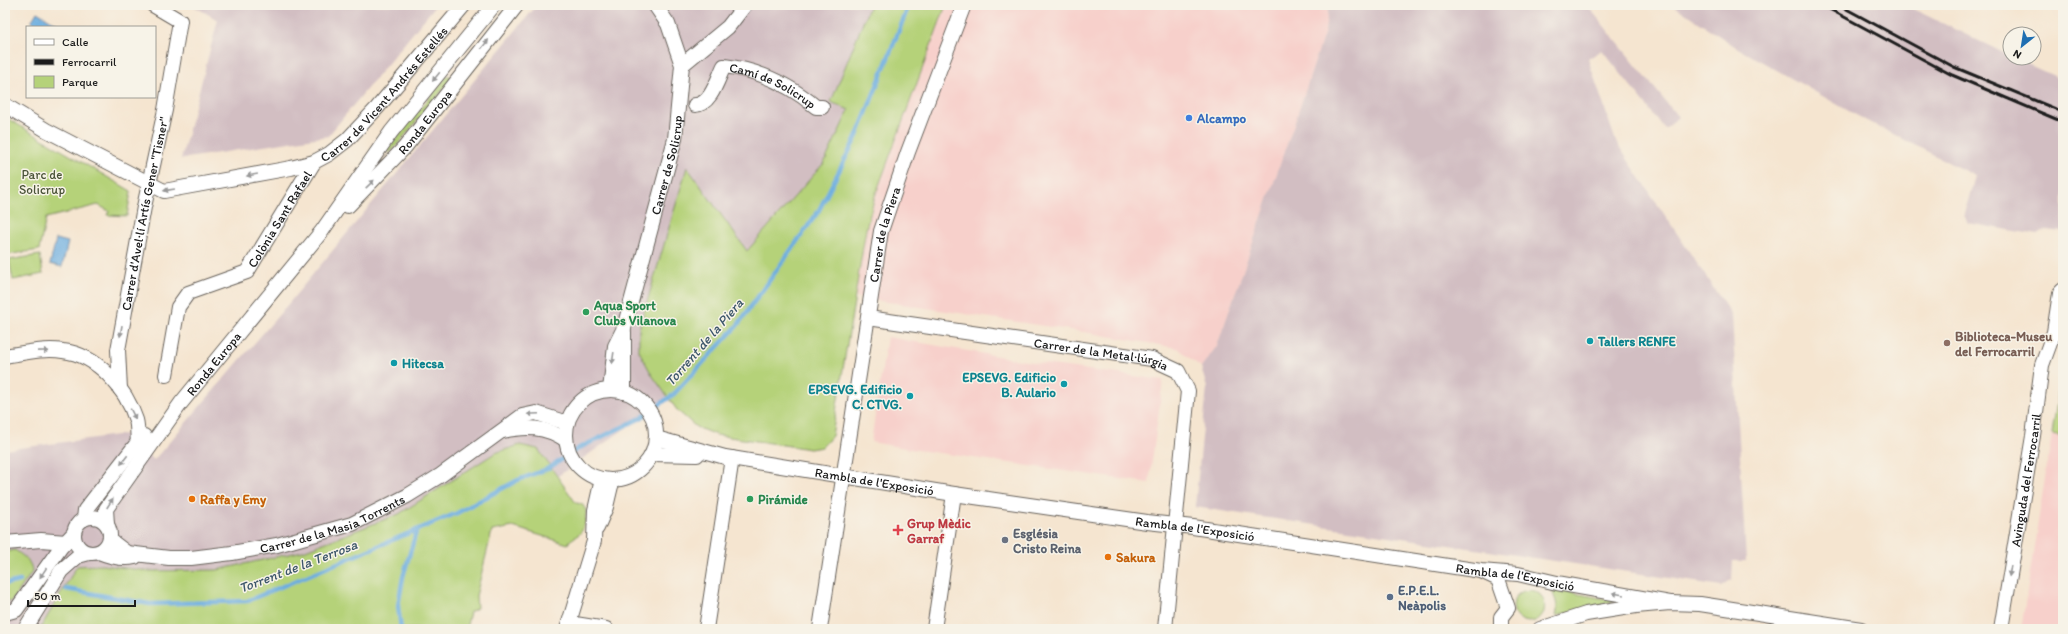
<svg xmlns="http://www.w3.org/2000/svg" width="2068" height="634" font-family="Itim,sans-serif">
  <rect width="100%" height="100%" fill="#f7f3e8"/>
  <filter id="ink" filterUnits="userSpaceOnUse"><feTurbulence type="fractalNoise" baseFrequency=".025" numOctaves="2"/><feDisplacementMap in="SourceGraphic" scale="8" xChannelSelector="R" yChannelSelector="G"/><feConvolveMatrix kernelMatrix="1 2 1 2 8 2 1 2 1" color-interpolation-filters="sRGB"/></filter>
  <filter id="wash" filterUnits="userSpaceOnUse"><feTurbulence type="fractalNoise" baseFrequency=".012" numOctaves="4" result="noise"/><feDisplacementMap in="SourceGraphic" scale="16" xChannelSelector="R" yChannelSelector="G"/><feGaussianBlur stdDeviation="0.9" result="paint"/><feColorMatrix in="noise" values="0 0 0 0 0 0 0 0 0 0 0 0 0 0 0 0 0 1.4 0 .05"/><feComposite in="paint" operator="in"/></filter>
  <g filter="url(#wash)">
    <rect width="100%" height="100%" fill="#f5e5d0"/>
    <path fill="#f7d0cb" d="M946,5H1329L1325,31L1300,107L1217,346L1201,367L1177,348L1090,333L855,297L866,229L875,196Z
      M887,337L1037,363L1163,380L1149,483L911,449L871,442Z
      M2052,434L2063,436V629H2021Z"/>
    <path fill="#d2bec2" d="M192,5H436L328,136L181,159L218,20Z
      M537,5H870L831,102L849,110L824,163L746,252L687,168L652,375L667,395L660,404L558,476L538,450L495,453L399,514L303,551L217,570L149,571L102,565L77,566L40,629H5V450L125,434L154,460L289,303Z
      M1329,5H1587L1678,117L1665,129L1602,50L1588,59L1616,142L1732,316L1746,561H1733L1732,579L1722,586L1195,507L1207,388L1201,367L1217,346L1300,107L1325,31Z
      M1673,5H1905L2010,56V58H2014L2063,80V232L2046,230L2038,235L1968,223L1964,215L1975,176L1854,114L1736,47Z"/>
    <path fill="#b5d279" stroke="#68774a" d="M870,5H946L875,196L866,229L832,436L822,447L810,449L716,435L696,427L677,410L652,375L639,351V329L687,167L747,251L824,163L849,110L831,102Z
      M447,76H450L452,78L450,81L392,151L387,153L388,149Z
      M5,117L131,191L127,216L107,215L109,211L98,205L46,218L39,250L5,255Z
      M40,255L43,274L13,280L9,260Z
      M2062,368H2063V436L2052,434Z
      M520,445L538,449L576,503L582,504L586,510C586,518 585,530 578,535C573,539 570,539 568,544L513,527L492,531L476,596L477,608L470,612L466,629H40L77,566L102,565L149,571L217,570L303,551L399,514L495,453Z
      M15,550C23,556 32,561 32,572L12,601L5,602V552Z
      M1551,589L1617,601L1556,616C1559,606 1555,598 1551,589Z
      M1513 606a16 16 0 1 1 32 0a16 16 0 1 1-32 0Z"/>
    <path fill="#6cade0" stroke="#44647e" d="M37,12L62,27H39L31,22Z
      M56,239L68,242L62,267L50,264Z"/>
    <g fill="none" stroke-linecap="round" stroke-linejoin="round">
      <path stroke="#6cade0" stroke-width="4.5" d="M5,584L20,581
        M66,589L150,604L247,601L457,513L518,480L547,469L581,447L641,418L674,394L737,326L818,212L857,136L909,5
        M401,629L398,606L403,577L416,532"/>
    </g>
  </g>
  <g filter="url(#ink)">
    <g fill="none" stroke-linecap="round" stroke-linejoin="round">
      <g stroke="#68625b" stroke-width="16">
        <g id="minor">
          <path d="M682,65L728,27L745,5"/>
          <path id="s1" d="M5,105L46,130L164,191L291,168L314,162L329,154L347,140L377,108L464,5"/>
          <path id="s2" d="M695,105C711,105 718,78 724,66C758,70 790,85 816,107H822"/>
          <path id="s3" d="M348,206L405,147L517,5"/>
          <path id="s4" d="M868,318L1152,359L1178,371L1188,391L1165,629"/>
          <path d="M5,356C24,353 44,348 63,351C98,355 126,389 136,420C138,427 137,435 138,442"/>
          <path id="s5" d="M166,375L178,307L188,293L247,272L314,162"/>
          <path id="s6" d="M120,389L118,350L144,207L165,110L180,21L153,5"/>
          <path id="s7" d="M610,390L615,346L624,328L675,139L682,65L668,24L655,5"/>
          <circle cx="611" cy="435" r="45"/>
          <path d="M624,392V332"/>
          <path d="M503,431C526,426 545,426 566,440"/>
          <path id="s8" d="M656,438L725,457L954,494L1147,522L1193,527L1481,571L1518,574L1557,583L1670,603"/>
          <path d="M652,454L697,455"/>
          <circle cx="92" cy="535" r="18"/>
          <path d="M84,519L85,510L138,442L144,436"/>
          <path id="s9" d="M107,524L106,509L181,403L322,231L391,132L494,5"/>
          <path d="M597,528L606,507L611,486L614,480"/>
          <path id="s10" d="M110,540L127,553L169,558H191L232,553L277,545L352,524L407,496L441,475L522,416L536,413L567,423"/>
          <path d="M5,543L41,540L66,542"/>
          <path d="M99,552C111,557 122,560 135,557"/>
          <path d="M1483,572L1498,579L1508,608L1501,617V629"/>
          <path d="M5,613L16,610L61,547L74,533"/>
          <path d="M569,623L606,629"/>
          <path d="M25,629L61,571L78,556L89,553"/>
          <path d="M567,629L594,541L595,510L602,479"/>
          <path d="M706,629L732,458"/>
          <path id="s11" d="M820,629L881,231L908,152L964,5"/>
          <path d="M934,629L954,494"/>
          <path d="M1540,629L1586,614L1636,606L1670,603L1700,604L1861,629"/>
          <path id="s12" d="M2001,629L2033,436L2042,365L2054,332L2060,293L2063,290"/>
        </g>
      </g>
      <use href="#minor" stroke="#fff" stroke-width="14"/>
      <path stroke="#1c1c1c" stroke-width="3" d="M1822,5L1952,75L2063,122
        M1839,5L1954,67L2063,112"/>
    </g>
    <defs><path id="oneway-solid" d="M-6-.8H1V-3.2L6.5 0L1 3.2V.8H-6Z"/></defs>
    <g fill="#999">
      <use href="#oneway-solid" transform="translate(485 44) rotate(-51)"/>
      <use href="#oneway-solid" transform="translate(436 77) rotate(129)"/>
      <use href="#oneway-solid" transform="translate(252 175) rotate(170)"/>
      <use href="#oneway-solid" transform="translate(370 184) rotate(-44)"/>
      <use href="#oneway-solid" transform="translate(169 190) rotate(171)"/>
      <use href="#oneway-solid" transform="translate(121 331) rotate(100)"/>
      <use href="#oneway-solid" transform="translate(43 351) rotate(-1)"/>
      <use href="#oneway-solid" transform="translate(613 358) rotate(98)"/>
      <use href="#oneway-solid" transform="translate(133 414) rotate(63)"/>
      <use href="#oneway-solid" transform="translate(533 414) rotate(177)"/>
      <use href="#oneway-solid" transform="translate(124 460) rotate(127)"/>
      <use href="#oneway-solid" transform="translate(110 503) rotate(-57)"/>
      <use href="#oneway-solid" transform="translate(2010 571) rotate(99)"/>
      <use href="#oneway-solid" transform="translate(43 573) rotate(124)"/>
      <use href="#oneway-solid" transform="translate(1618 594) rotate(-170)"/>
    </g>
  </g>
  <circle fill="#3f7fe0" stroke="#f7f3e8" stroke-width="1.5" cx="1189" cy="118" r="4"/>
  <g fill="#2e9e5b" stroke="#f7f3e8" stroke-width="1.5">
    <circle cx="586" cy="312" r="4"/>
    <circle cx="750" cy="499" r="4"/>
  </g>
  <g fill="#0f9aa8" stroke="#f7f3e8" stroke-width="1.5">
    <circle cx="1590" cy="341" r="4"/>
    <circle cx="394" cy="363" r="4"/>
    <circle cx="1064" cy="384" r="4"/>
    <circle cx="910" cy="396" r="4"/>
  </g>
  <circle fill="#8d6e63" stroke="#f7f3e8" stroke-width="1.5" cx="1947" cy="343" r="4"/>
  <g fill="#e8710a" stroke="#f7f3e8" stroke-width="1.5">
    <circle cx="192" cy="499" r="4"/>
    <circle cx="1108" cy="557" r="4"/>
  </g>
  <path fill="#e0444e" stroke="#f7f3e8" stroke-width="1.5" d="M896 524h4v4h4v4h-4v4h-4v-4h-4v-4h4z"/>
  <circle fill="#6b7280" stroke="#f7f3e8" stroke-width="1.5" cx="1005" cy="540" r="4"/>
  <circle fill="#5c6f8a" stroke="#f7f3e8" stroke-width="1.5" cx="1390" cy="597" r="4"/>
  <g text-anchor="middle" stroke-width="3" stroke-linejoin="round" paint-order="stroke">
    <g font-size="13" fill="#1c1c1c" stroke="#f7f3e8">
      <text dy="5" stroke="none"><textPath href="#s2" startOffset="104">Camí de Solicrup</textPath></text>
      <text dy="5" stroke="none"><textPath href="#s1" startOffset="432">Carrer de Vicent Andrés Estellés</textPath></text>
      <text dy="5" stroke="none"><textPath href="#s3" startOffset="114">Ronda Europa</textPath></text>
      <text dy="5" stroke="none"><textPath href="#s7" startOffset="233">Carrer de Solicrup</textPath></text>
      <text dy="5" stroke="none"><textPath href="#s6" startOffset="178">Carrer d'Avel·lí Artís Gener "Tisner"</textPath></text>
      <text dy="5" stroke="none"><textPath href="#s5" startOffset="211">Colònia Sant Rafael</textPath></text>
      <text dy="5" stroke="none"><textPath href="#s11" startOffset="400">Carrer de la Piera</textPath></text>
      <text dy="5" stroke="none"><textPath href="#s4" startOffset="236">Carrer de la Metal·lúrgia</textPath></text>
      <text dy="5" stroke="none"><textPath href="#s9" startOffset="196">Ronda Europa</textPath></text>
      <text dy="5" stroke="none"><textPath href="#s12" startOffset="151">Avinguda del Ferrocarril</textPath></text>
      <text dy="5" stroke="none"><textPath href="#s8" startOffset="223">Rambla de l'Exposició</textPath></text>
      <text dy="5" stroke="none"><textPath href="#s10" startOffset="232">Carrer de la Masia Torrents</textPath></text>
      <text dy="5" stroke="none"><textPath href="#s8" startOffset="547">Rambla de l'Exposició</textPath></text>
      <text dy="5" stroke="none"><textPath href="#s8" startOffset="871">Rambla de l'Exposició</textPath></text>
    </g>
    <g font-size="13" font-weight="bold" fill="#366cbe" stroke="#f7f3e8" text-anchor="start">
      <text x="1197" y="123">Alcampo</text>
    </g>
    <g font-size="13" fill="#4a5338" stroke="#f7f3e8">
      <text x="42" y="179">Parc de<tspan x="42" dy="15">Solicrup</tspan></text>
    </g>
    <g font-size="13" font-weight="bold" fill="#27864d" stroke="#f7f3e8" text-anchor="start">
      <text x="594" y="310">Aqua Sport<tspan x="594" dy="15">Clubs Vilanova</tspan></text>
      <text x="758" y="504">Pirámide</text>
    </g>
    <g font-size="13" font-weight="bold" fill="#785e54" stroke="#f7f3e8" text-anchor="start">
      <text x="1955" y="341">Biblioteca-Museu<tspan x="1955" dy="15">del Ferrocarril</tspan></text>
    </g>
    <g font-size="13" font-weight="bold" fill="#0d838f" stroke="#f7f3e8" text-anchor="start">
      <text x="1598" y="346">Tallers RENFE</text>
      <text x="402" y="368">Hitecsa</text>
      <text x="1056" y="382" text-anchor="end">EPSEVG. Edificio<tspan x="1056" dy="15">B. Aulario</tspan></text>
      <text x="902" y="394" text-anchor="end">EPSEVG. Edificio<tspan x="902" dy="15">C. CTVG.</tspan></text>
    </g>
    <g font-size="13" font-weight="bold" fill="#c56008" stroke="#f7f3e8" text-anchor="start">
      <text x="200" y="504">Raffa y Emy</text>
      <text x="1116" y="562">Sakura</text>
    </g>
    <g font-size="13" font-weight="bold" fill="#be3a42" stroke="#f7f3e8" text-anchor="start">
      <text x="907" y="528">Grup Mèdic<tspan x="907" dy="15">Garraf</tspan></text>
    </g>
    <g font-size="13" font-weight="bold" fill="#5b616d" stroke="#f7f3e8" text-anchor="start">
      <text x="1013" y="538">Església<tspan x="1013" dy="15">Cristo Reina</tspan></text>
    </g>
    <g font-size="13" font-weight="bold" fill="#4e5e75" stroke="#f7f3e8" text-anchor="start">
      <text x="1398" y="595">E.P.E.L.<tspan x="1398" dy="15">Neàpolis</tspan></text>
    </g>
    <g font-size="14" font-style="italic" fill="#3c566a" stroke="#f7f3e8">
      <text transform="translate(704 342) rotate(-49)" y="5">Torrent de la Piera</text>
      <text transform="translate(298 566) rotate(-21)" y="5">Torrent de la Terrosa</text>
    </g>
  </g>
  <rect width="2068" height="634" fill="none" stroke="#f7f3e8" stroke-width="20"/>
  <rect x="26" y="26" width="130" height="72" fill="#f7f3e8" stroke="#9f9d96"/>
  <rect x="34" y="39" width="20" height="6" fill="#ffffff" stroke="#9f9d96"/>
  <text x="62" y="46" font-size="12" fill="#1c1c1c">Calle</text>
  <rect x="34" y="59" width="20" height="6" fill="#1c1c1c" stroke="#9f9d96"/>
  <text x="62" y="66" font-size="12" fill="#1c1c1c">Ferrocarril</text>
  <rect x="34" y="76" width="20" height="12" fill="#b5d279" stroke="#9f9d96"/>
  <text x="62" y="86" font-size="12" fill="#1c1c1c">Parque</text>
  <g transform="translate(2022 46) rotate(210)"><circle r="19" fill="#f7f3e8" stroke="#9f9d96"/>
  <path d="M0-3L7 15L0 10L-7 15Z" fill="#1f6fb2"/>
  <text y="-6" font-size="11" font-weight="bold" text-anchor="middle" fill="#1c1c1c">N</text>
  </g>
  <path d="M28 600v6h107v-6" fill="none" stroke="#1c1c1c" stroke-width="2"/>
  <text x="34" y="600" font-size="12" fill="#1c1c1c" stroke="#f7f3e8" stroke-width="3" paint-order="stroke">50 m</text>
</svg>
